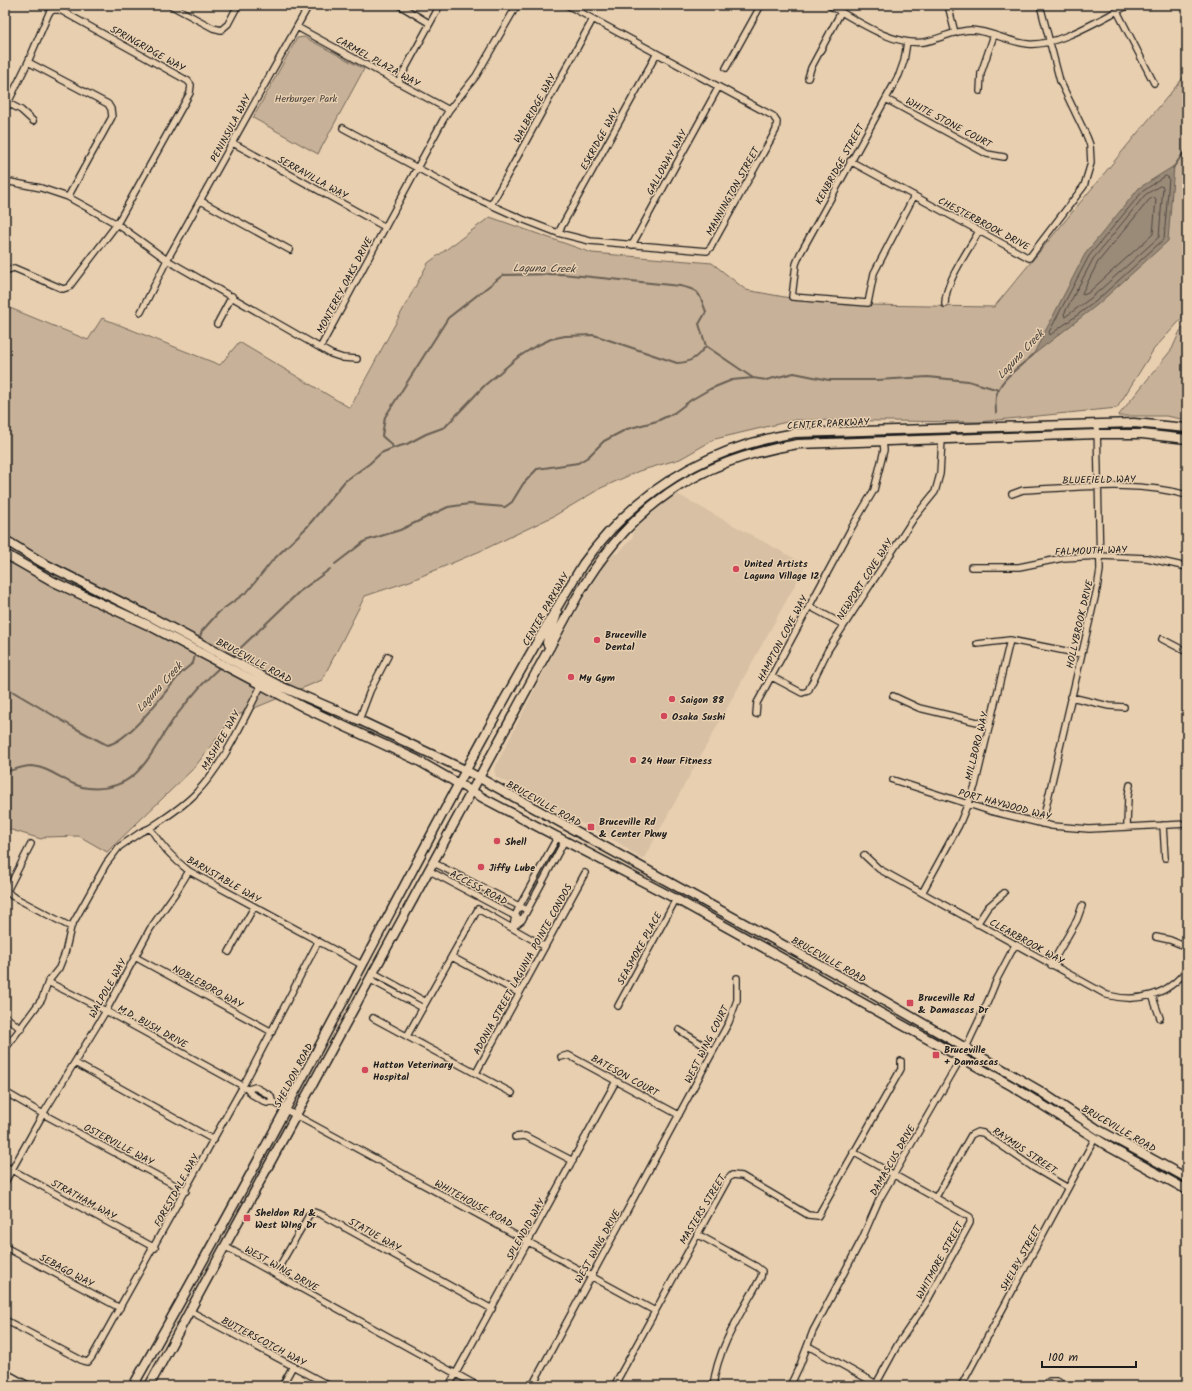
<svg xmlns="http://www.w3.org/2000/svg" width="1192" height="1391" font-family="Kalam,sans-serif">
  <rect width="100%" height="100%" fill="#e8cfb0"/>
  <filter id="ink" filterUnits="userSpaceOnUse"><feTurbulence type="fractalNoise" baseFrequency=".025" numOctaves="2"/><feDisplacementMap in="SourceGraphic" scale="8" xChannelSelector="R" yChannelSelector="G"/><feConvolveMatrix kernelMatrix="1 2 1 2 8 2 1 2 1" color-interpolation-filters="sRGB"/></filter>
  <g filter="url(#ink)">
    <path fill="#d7c0a4" d="M677,494L806,565L643,860L619,843L496,777L494,769L554,652L590,587L608,559L614,554L618,553L633,537V533L637,527L661,505Z"/>
    <path fill="#c7b198" stroke="#72665a" d="M304,37L364,69L318,154L253,118L297,38Z
      M1187,73V313L1154,349L1117,408L978,422L795,420L715,439L680,459L639,471L601,488L554,516L485,549L410,581L365,596L322,680L233,717L194,768L107,852L79,836L46,837L41,839L5,828V306L88,340L102,318L220,365L239,342L350,408L428,263L490,217L592,253L712,263L746,290L790,298L866,305L994,307Z
      M1187,324V420L1166,416H1118L1172,349L1180,331Z"/>
    <path fill="#9a8a78" stroke="#685e53" d="M1174,166L1168,241L1097,305L1033,355L1085,254L1139,188Z"/>
    <g fill="none" stroke-linecap="round" stroke-linejoin="round">
      <path stroke="#4e4841" stroke-width="1" d="M1166,176L1169,178L1164,239L1095,302L1050,335L1049,332L1089,256L1142,192Z
        M1160,186L1163,187L1159,237L1091,298L1065,317L1064,314L1093,259L1145,195Z
        M1154,197L1156,199L1153,234L1088,293L1083,295L1082,293L1098,262L1149,200Z"/>
      <path stroke="#685e53" stroke-width="2" d="M1173,168L1187,148
        M996,413C996,408 995,402 996,397C999,378 1022,366 1034,354
        M393,448L407,444L426,434L445,427L485,385L517,358L534,347L551,339L565,336L594,335L677,363C691,363 698,356 706,346L753,378
        M335,564L365,541L400,530L448,507L469,504L505,507L512,502L523,484L537,469L578,463L588,457L604,441L627,429L657,421L674,413L691,400L710,389L732,380L753,378L766,380L794,373L829,380H877L928,377L968,381L999,390
        M199,640L202,631L219,612L248,591L272,561L307,527L345,481L369,464L381,453L393,448L392,445L382,436L385,417L448,318L503,275L562,274L680,286C700,290 699,293 706,312L699,324L706,346
        M231,657L299,592L330,569
        M5,687L73,727L107,745C129,742 167,689 182,672L193,663L196,652
        M5,772C13,770 23,766 31,766C52,767 67,786 88,788C141,793 150,750 176,716C189,699 204,681 221,666"/>
      <g stroke="#1c1c1c" stroke-width="8">
        <path id="street" d="M170,5L213,28L221,30L228,24L238,5
          M399,5L429,23
          M829,5C856,20 892,46 924,42C940,39 955,30 971,30C991,31 1008,42 1028,44C1057,47 1102,18 1129,5
          M948,5L955,33
          M1117,11L1154,83
          M297,27L449,110
          M907,42L904,61L899,75L800,254L796,264L792,297L868,303L874,273L914,196
          M28,62L108,104L111,109L112,117L68,197
          M726,68L761,5
          M808,78L811,68L841,12
          M398,82L440,5
          M980,91L981,73L994,35
          M886,99L987,154L1004,157
          M8,103L21,110L33,121
          M5,109L28,62L49,13L53,10H60L188,81L191,85L190,93L117,224L69,287L63,289L14,268L5,271
          M343,128L460,191L522,219L558,233L590,241L707,251L711,247L776,130L777,122L773,116L567,5
          M233,143L385,227
          M850,161L1029,258L1084,186L1091,163L1090,145L1087,137L1060,81L1040,5
          M5,181L41,188L68,197L117,224L167,260L331,354L343,358L357,359
          M201,201L290,250
          M491,205L593,19
          M558,233L656,55
          M632,245L718,88
          M945,304C945,282 968,251 979,231
          M141,312L167,260L309,5
          M217,324L232,296
          M320,348L443,120L449,110L476,76L517,5
          M1012,494L1023,490C1077,488 1134,480 1187,495
          M971,567H1019L1063,558L1100,556L1147,558L1187,567
          M809,606L844,625
          M1162,639L1187,652
          M977,644L1010,640L1081,654
          M772,677L802,693L808,691L828,650L914,518L935,492L940,474L942,439
          M893,696L919,708L990,725
          M1071,697L1109,706L1124,707
          M756,714L757,703L852,527L874,490L884,450L883,441
          M359,720L370,691L388,656
          M893,780L990,811L1052,826L1089,829L1187,824
          M1042,824L1097,589L1100,570L1097,424
          M1163,825L1165,858
          M1127,826L1128,796L1130,785
          M150,828C166,817 183,807 196,793C225,763 242,722 261,686
          M31,844L7,891L12,896L71,927
          M864,855L879,869L1107,995C1137,1003 1168,996 1187,969
          M432,862L527,910
          M428,870L522,920
          M922,893L959,825L975,786L1010,640
          M977,924L988,907L1004,893
          M513,927L522,920L565,840
          M513,927L515,916L519,907L558,836
          M1156,937L1170,940L1187,947
          M229,952L254,907
          M135,957L272,1032
          M452,957L519,993
          M1051,965L1077,920L1082,906
          M372,972L426,1002
          M369,979L423,1008
          M48,982L106,1011L243,1086L248,1089L255,1087L271,1096L272,1101L267,1103L251,1094L248,1089
          M1152,995L1160,1018
          M618,1006L676,899
          M5,1016L21,1029
          M373,1018L512,1093
          M679,1030L713,1051
          M407,1036L478,909L544,946
          M5,1049L42,999L48,982L59,968L65,953L71,927L106,864L119,847L141,832L150,828C161,846 172,858 189,871L362,965
          M561,1057L568,1055L679,1115
          M75,1063L214,1140
          M476,1073L585,873
          M5,1092L43,1114L5,1182
          M272,1101L286,1110L655,1311
          M515,1137L525,1136L573,1161
          M853,1152L970,1217V1223L926,1303L898,1344L875,1386
          M5,1166L155,1248
          M186,1191L43,1114L106,1011L150,929L176,892L189,871
          M936,1197L971,1135L977,1132L983,1133L1034,1168L1068,1188
          M697,1234L757,1267L762,1271L761,1277C742,1312 718,1346 713,1386
          M224,1246L478,1386
          M5,1247L120,1308
          M275,1274L309,1215L314,1212L322,1215L492,1309
          M190,1311L330,1386
          M5,1320L83,1361L88,1362L92,1357L243,1086L318,942
          M808,1346L880,1386
          M282,1386L293,1366
          M449,1386L616,1081
          M532,1386L729,1022L737,1000V978
          M614,1386L728,1179L732,1175L742,1176L808,1215L818,1216L901,1069V1061
          M790,1386L800,1365L813,1331L862,1239L879,1200L961,1058L988,1001L997,979L1015,945
          M961,1386L1095,1138
          M1045,1386L1049,1381H1057L1066,1386"/>
      </g>
      <g stroke="#1c1c1c" stroke-width="11">
        <path id="secondary" d="M5,540L43,563L155,619L280,686L359,720L465,770L867,991L1040,1091L1099,1130L1187,1178
          M5,554L54,582L150,626L305,708L417,760L485,799L676,899L1012,1086L1111,1148L1187,1190
          M550,647L547,643C548,633 555,623 557,613
          M5,1374L27,1386
          M5,1386H6
          M133,1386C212,1247 288,1106 363,964C434,830 504,694 583,564C636,490 706,448 795,433L1134,423L1187,428
          M149,1386L577,597C628,508 696,460 798,444L1098,434H1142L1187,439"/>
      </g>
      <use href="#street" stroke="#e8cfb0" stroke-width="5.5"/>
      <use href="#secondary" stroke="#e8cfb0" stroke-width="8"/>
    </g>
  </g>
  <g fill="#d1495b" stroke="#e8cfb0" stroke-width="1.5">
    <circle cx="736" cy="569" r="4"/>
    <circle cx="597" cy="640" r="4"/>
    <circle cx="571" cy="677" r="4"/>
    <circle cx="672" cy="699" r="4"/>
    <circle cx="664" cy="716" r="4"/>
    <circle cx="633" cy="760" r="4"/>
    <rect x="587" y="823" width="8" height="8" rx="2"/>
    <circle cx="497" cy="841" r="4"/>
    <circle cx="481" cy="867" r="4"/>
    <rect x="906" y="999" width="8" height="8" rx="2"/>
    <rect x="932" y="1051" width="8" height="8" rx="2"/>
    <circle cx="365" cy="1070" r="4"/>
    <rect x="243" y="1214" width="8" height="8" rx="2"/>
  </g>
  <g text-anchor="middle" stroke-width="3" stroke-linejoin="round" paint-order="stroke">
    <g font-size="10" fill="#1c1c1c" stroke="#e8cfb0">
      <text transform="translate(148 48) rotate(29)" y="4">SPRINGRIDGE WAY</text>
      <text transform="translate(378 61) rotate(29)" y="4">CARMEL PLAZA WAY</text>
      <text transform="translate(534 108) rotate(-61)" y="4">WALBRIDGE WAY</text>
      <text transform="translate(949 122) rotate(28)" y="4">WHITE STONE COURT</text>
      <text transform="translate(230 128) rotate(-62)" y="4">PENINSULA WAY</text>
      <text transform="translate(599 139) rotate(-61)" y="4">ESKRIDGE WAY</text>
      <text transform="translate(666 162) rotate(-61)" y="4">GALLOWAY WAY</text>
      <text transform="translate(839 164) rotate(-61)" y="4">KENBRIDGE STREET</text>
      <text transform="translate(313 177) rotate(29)" y="4">SERRAVILLA WAY</text>
      <text transform="translate(732 191) rotate(-61)" y="4">MANNINGTON STREET</text>
      <text transform="translate(984 223) rotate(28)" y="4">CHESTERBROOK DRIVE</text>
      <text transform="translate(344 285) rotate(-62)" y="4">MONTEREY OAKS DRIVE</text>
      <text transform="translate(828 423) rotate(-3)" y="4">CENTER PARKWAY</text>
      <text transform="translate(1099 479) rotate(-1)" y="4">BLUEFIELD WAY</text>
      <text transform="translate(1091 550) rotate(-2)" y="4">FALMOUTH WAY</text>
      <text transform="translate(864 579) rotate(-57)" y="4">NEWPORT COVE WAY</text>
      <text transform="translate(545 609) rotate(-60)" y="4">CENTER PARKWAY</text>
      <text transform="translate(1079 624) rotate(-77)" y="4">HOLLYBROOK DRIVE</text>
      <text transform="translate(782 638) rotate(-62)" y="4">HAMPTON COVE WAY</text>
      <text transform="translate(254 660) rotate(28)" y="4">BRUCEVILLE ROAD</text>
      <text transform="translate(220 740) rotate(-60)" y="4">MASHPEE WAY</text>
      <text transform="translate(976 746) rotate(-76)" y="4">MILLBORO WAY</text>
      <text transform="translate(544 803) rotate(29)" y="4">BRUCEVILLE ROAD</text>
      <text transform="translate(1005 804) rotate(15)" y="4">PORT HAYWOOD WAY</text>
      <text transform="translate(224 879) rotate(30)" y="4">BARNSTABLE WAY</text>
      <text transform="translate(479 887) rotate(28)" y="4">ACCESS ROAD</text>
      <text transform="translate(1027 941) rotate(29)" y="4">CLEARBROOK WAY</text>
      <text transform="translate(639 948) rotate(-61)" y="4">SEASMOKE PLACE</text>
      <text transform="translate(829 959) rotate(29)" y="4">BRUCEVILLE ROAD</text>
      <text transform="translate(522 969) rotate(-61)" y="4">ADONIA STREET LAGUNIA POINTE CONDOS</text>
      <text transform="translate(208 986) rotate(29)" y="4">NOBLEBORO WAY</text>
      <text transform="translate(107 988) rotate(-61)" y="4">WALPOLE WAY</text>
      <text transform="translate(153 1026) rotate(29)" y="4">M.D. BUSH DRIVE</text>
      <text transform="translate(706 1044) rotate(-63)" y="4">WEST WING COURT</text>
      <text transform="translate(293 1075) rotate(-62)" y="4">SHELDON ROAD</text>
      <text transform="translate(625 1075) rotate(29)" y="4">BATESON COURT</text>
      <text transform="translate(1119 1128) rotate(30)" y="4">BRUCEVILLE ROAD</text>
      <text transform="translate(119 1144) rotate(28)" y="4">OSTERVILLE WAY</text>
      <text transform="translate(1025 1150) rotate(34)" y="4">RAYMUS STREET</text>
      <text transform="translate(892 1160) rotate(-60)" y="4">DAMASCUS DRIVE</text>
      <text transform="translate(176 1190) rotate(-61)" y="4">FORESTDALE WAY</text>
      <text transform="translate(84 1199) rotate(29)" y="4">STRATHAM WAY</text>
      <text transform="translate(474 1203) rotate(29)" y="4">WHITEHOUSE ROAD</text>
      <text transform="translate(702 1209) rotate(-59)" y="4">MASTERS STREET</text>
      <text transform="translate(525 1229) rotate(-61)" y="4">SPLENDID WAY</text>
      <text transform="translate(375 1234) rotate(29)" y="4">STATUE WAY</text>
      <text transform="translate(597 1246) rotate(-61)" y="4">WEST WING DRIVE</text>
      <text transform="translate(1020 1258) rotate(-61)" y="4">SHELBY STREET</text>
      <text transform="translate(939 1260) rotate(-61)" y="4">WHITMORE STREET</text>
      <text transform="translate(282 1268) rotate(29)" y="4">WEST WING DRIVE</text>
      <text transform="translate(67 1270) rotate(28)" y="4">SEBAGO WAY</text>
      <text transform="translate(264 1341) rotate(28)" y="4">BUTTERSCOTCH WAY</text>
    </g>
    <g font-size="10" fill="#47413b" stroke="#e8cfb0">
      <text x="306" y="102">Herburger Park</text>
    </g>
    <g font-size="10" font-weight="bold" fill="#1c1c1c" stroke="#e8cfb0" text-anchor="start">
      <text x="744" y="567">United Artists<tspan x="744" dy="12">Laguna Village 12</tspan></text>
      <text x="605" y="638">Bruceville<tspan x="605" dy="12">Dental</tspan></text>
      <text x="579" y="681">My Gym</text>
      <text x="680" y="703">Saigon 88</text>
      <text x="672" y="720">Osaka Sushi</text>
      <text x="641" y="764">24 Hour Fitness</text>
      <text x="599" y="825">Bruceville Rd<tspan x="599" dy="12">&amp; Center Pkwy</tspan></text>
      <text x="505" y="845">Shell</text>
      <text x="489" y="871">Jiffy Lube</text>
      <text x="918" y="1001">Bruceville Rd<tspan x="918" dy="12">&amp; Damascas Dr</tspan></text>
      <text x="944" y="1053">Bruceville<tspan x="944" dy="12">+ Damascas</tspan></text>
      <text x="373" y="1068">Hatton Veterinary<tspan x="373" dy="12">Hospital</tspan></text>
      <text x="255" y="1216">Sheldon Rd &amp;<tspan x="255" dy="12">West WIng Dr</tspan></text>
    </g>
    <g font-size="11" font-style="italic" fill="#48423c" stroke="#e8cfb0">
      <text transform="translate(544 268) rotate(1)" y="4">Laguna Creek</text>
      <text transform="translate(1020 354) rotate(-47)" y="4">Laguna Creek</text>
      <text transform="translate(159 687) rotate(-48)" y="4">Laguna Creek</text>
    </g>
  </g>
  <rect width="1192" height="1391" fill="none" stroke="#e8cfb0" stroke-width="20"/>
  <rect x="10" y="10" width="1172" height="1371" fill="none" stroke="#1c1c1c" stroke-width="1.5" filter="url(#ink)"/>
  <path d="M1042 1361v6h94v-6" fill="none" stroke="#1c1c1c" stroke-width="2"/>
  <text x="1048" y="1361" font-size="12" fill="#1c1c1c" stroke="#e8cfb0" stroke-width="3" paint-order="stroke">100 m</text>
</svg>
